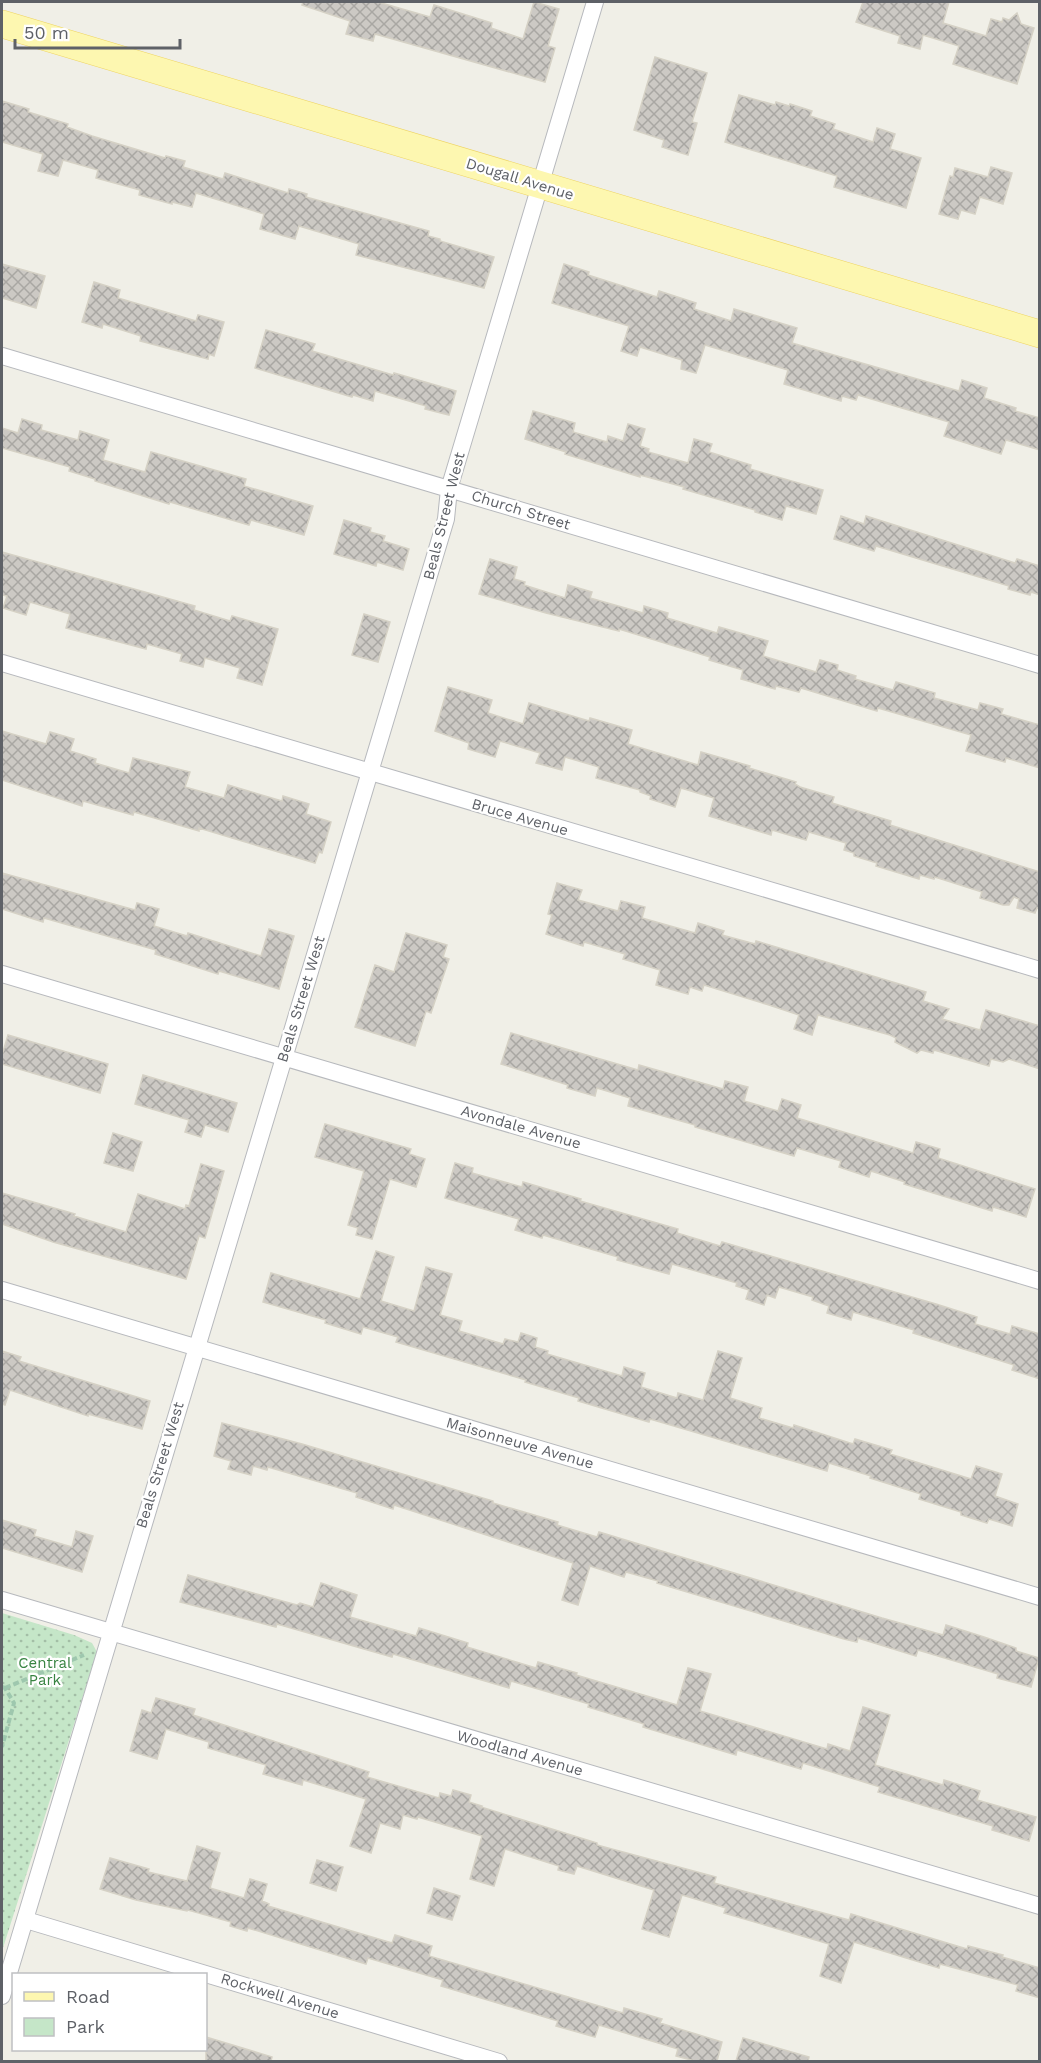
<svg xmlns="http://www.w3.org/2000/svg" width="1041" height="2063" font-family="'Work Sans',sans-serif">
  <defs>
    <pattern id="green-dots" width="8" height="8" patternUnits="userSpaceOnUse" patternTransform="scale(1.5)"><rect width="8" height="8" fill="#c5e6c8"/><path d="M2 2h.1M6 6h.1" fill="none" stroke="#a3bea6" stroke-width="1.8" stroke-linecap="round"/></pattern>
    <pattern id="building-cross-hatch" width="8" height="8" patternUnits="userSpaceOnUse" patternTransform="scale(1.5)"><rect width="8" height="8" fill="#ccc9c4"/><path d="M0 0l8 8M0 8l8-8" fill="none" stroke="#a9a7a3"/></pattern>
  </defs>
  <rect width="100%" height="100%" fill="#f0efe7"/>
  <path fill="url(#green-dots)" d="M2,1613L74,1635L92,1643L97,1652L2,1951Z"/>
  <path fill="url(#building-cross-hatch)" stroke="#d5d1c5" stroke-width="1.5" d="M303,2H378L430,17L434,5L492,23L491,28L523,39L534,2L559,9L548,46L555,48L545,82L375,34L373,41L346,34L350,21L302,5Z
    M863,2H949L943,23L986,36L991,19L1002,22L1003,18L1009,20L1017,13L1021,24L1034,28L1017,84L953,64L959,46L923,35L920,49L898,43L900,36L856,22Z
    M655,57L707,73L692,122L697,123L688,155L662,147L664,140L634,130Z
    M739,95L775,105L776,102L789,106L790,104L812,111L810,116L835,124L833,129L873,142L877,128L895,134L890,149L921,158L906,208L834,187L837,176L725,142Z
    M2,101L29,109L28,112L68,124L67,127L92,136L165,158L166,156L185,161L183,167L223,179L225,173L288,193L289,189L307,194L306,197L429,231L428,236L440,239V241L494,257L484,288L356,255L359,244L299,226L295,239L260,229L264,214L196,193L192,207L172,202V204L139,195L140,190L96,178L98,170L63,160L58,176L38,171L43,154L2,142Z
    M991,167L1012,173L1003,204L980,197L975,214L961,210L958,219L939,214L950,176L953,177L955,168L988,177Z
    M2,264L45,276L36,308L2,298Z
    M564,264L589,272L588,275L657,297L659,291L696,303L694,309L731,321L734,309L797,328L792,343L959,391L962,380L987,388L984,398L1016,408L1015,411L1040,418V450L1006,440L1001,454L944,436L949,422L858,395L856,400L842,396L841,401L784,384L788,370L705,345L696,373L681,369L682,360L640,347L637,356L621,351L629,326L552,303Z
    M94,282L120,290L118,298L196,321L198,315L224,322L214,356L209,354L208,359L140,341L141,336L103,324L102,328L82,322Z
    M266,330L315,344L312,351L393,375L394,373L456,391L449,415L425,409L426,406L375,391L373,401L353,395L352,397L255,368Z
    M533,411L575,423L573,432L607,442L608,436L623,441L628,424L645,429L640,446L649,449L648,452L688,463L694,439L712,444L709,452L751,465L750,469L823,490L816,514L786,506L782,520L755,512V510L683,489L684,487L640,475V477L565,454L566,452L525,439Z
    M22,419L42,425L41,430L78,440L80,431L109,440L103,460L145,472L151,452L246,479L244,486L313,506L304,535L251,520L249,525L170,502L169,504L95,481V479L69,471L70,467L2,448V428L18,433Z
    M841,516L864,524L866,516L1015,563L1017,559L1040,566V595L1031,592L1030,595L1008,589L1009,586L876,546L874,551L834,539Z
    M344,520L371,528L370,532L385,536L383,541L409,549L403,570L377,562L376,566L334,554Z
    M2,552L195,606L194,610L230,621L232,616L278,629L262,685L237,678L240,668L205,658L203,667L180,661L182,654L147,644L146,649L66,628L70,614L30,602L26,615L3,608L7,596L2,595Z
    M490,559L517,567L514,579L525,582L524,585L565,598L568,585L592,592L590,598L643,613L644,606L668,613L667,618L717,633L719,627L768,641L763,656L816,672L820,660L838,665L837,670L856,676L855,679L893,690L896,682L935,693L934,698L978,710L980,703L1003,709L1001,714L1040,725V768L1006,758L1005,762L966,751L971,735L878,708L877,711L801,688L799,692L776,686L775,689L741,679L743,670L709,660L710,657L619,629V631L546,613L479,594Z
    M364,614L390,622L378,662L352,655Z
    M448,687L492,700L488,713L523,724L529,703L589,721L590,718L632,730L628,744L698,765L701,752L750,766L749,768L796,782L795,784L800,787L834,797L832,803L891,821L890,825L1040,872V909L1037,908L1035,913L1017,908L1019,899L1014,897L1009,905H1003L980,898L982,892L935,877L934,879L920,875L919,879L876,866L877,863L854,856V853L844,850L846,843L809,832L806,840L772,830L771,835L709,816L714,798L681,788L675,807L650,799L651,796L640,792V790L596,778L599,767L565,757L562,770L536,763L540,753L500,741L495,757L468,749L469,743L435,731Z
    M2,731L46,744L50,732L74,739L70,751L96,759L95,763L129,773L133,758L190,772L185,787L224,798L228,785L282,801L283,796L309,804L306,814L331,822L322,853L319,852L315,863L199,828V831L134,812L133,815L83,801L82,806L2,780Z
    M2,873L135,910L137,903L159,909L154,926L187,936L188,933L261,956L269,929L294,936L279,989L219,971L218,974L155,954L156,950L44,918L43,922L2,909Z
    M557,883L582,890L578,900L618,911L621,901L645,907L642,918L695,933L698,923L724,931L722,935L755,944L756,941L926,992L923,1001L949,1009L942,1019L980,1030L986,1010L1040,1026V1069L1009,1059L1003,1062L991,1059L989,1066L934,1050L933,1053L921,1050L917,1053L895,1042L896,1038L890,1035L818,1015L812,1035L794,1029L799,1015L769,1005L704,985L702,991L690,987L688,994L656,985L660,970L623,959L625,954L584,942L583,946L546,934L552,915L548,914Z
    M406,933L447,945L443,957L449,959L431,1013L426,1011L415,1046L355,1027L375,965L394,972Z
    M511,1033L638,1070L639,1065L723,1089L725,1081L748,1087L744,1101L778,1111L782,1099L801,1105L797,1118L913,1153L916,1142L940,1149L938,1158L1035,1189L1026,1217L993,1207L992,1211L904,1184L905,1182L871,1171L869,1177L839,1167L841,1161L797,1148L794,1156L695,1127V1125L628,1106L630,1098L597,1088L595,1096L567,1088L568,1085L501,1064Z
    M8,1035L108,1064L100,1093L2,1064V1055Z
    M143,1075L237,1103L228,1132L205,1125L201,1137L185,1132L189,1120L135,1104Z
    M325,1124L411,1149L409,1154L425,1159L416,1187L390,1179L372,1239L356,1235L358,1228L348,1225L364,1171L315,1157Z
    M113,1133L142,1142L133,1171L104,1163Z
    M455,1163L473,1168L472,1173L522,1187L523,1182L581,1199L580,1201L678,1229L677,1233L720,1246L722,1242L936,1304L977,1317L975,1324L1010,1334L1012,1326L1040,1334V1379L1012,1370L1014,1365L913,1333L914,1330L853,1312L851,1320L827,1313L829,1306L812,1300L813,1297L779,1287L775,1298L767,1295L764,1305L746,1299L749,1290L736,1286L737,1283L672,1264L669,1274L617,1260L618,1257L543,1235L542,1238L515,1230L519,1219L445,1198Z
    M201,1164L224,1171L205,1238L199,1236L186,1279L53,1242L2,1224V1193L75,1214L74,1216L126,1232L138,1194L185,1209L186,1205L189,1206Z
    M376,1251L394,1257L381,1301L414,1311L426,1267L452,1274L440,1315L462,1321L459,1331L503,1344L505,1339L518,1342L521,1333L537,1338L535,1347L548,1351L547,1354L622,1376L624,1367L645,1373L641,1387L677,1398L678,1393L703,1400L718,1351L742,1358L730,1398L762,1408L759,1418L793,1428L794,1425L853,1444L855,1439L892,1450L890,1454L971,1479L976,1466L1002,1474L995,1496L1018,1504L1012,1526L989,1519L987,1523L961,1515V1512L919,1499L921,1494L870,1478L871,1476L829,1463L827,1471L650,1419L649,1422L578,1401L579,1398L525,1382L526,1380L396,1342L398,1337L363,1327L361,1334L325,1323L326,1320L263,1302L271,1273L360,1299Z
    M2,1351L21,1357L19,1361L150,1401L142,1429L88,1414V1416L10,1390L5,1405L2,1404Z
    M222,1423L302,1444L493,1501V1503L558,1522L557,1525L597,1537L599,1532L882,1618L943,1635L946,1625L984,1637L1016,1648V1651L1039,1658L1031,1687L997,1678L998,1674L918,1650L916,1656L858,1638L857,1642L844,1639L657,1583L658,1581L626,1572L624,1577L590,1566L578,1605L562,1600L573,1563L394,1505L393,1509L356,1497L357,1493L268,1467L267,1470L253,1466L251,1475L228,1469L231,1461L214,1456Z
    M2,1520L36,1530L34,1536L72,1547L76,1531L93,1536L82,1572L2,1548Z
    M188,1575L297,1605L300,1603L313,1607L321,1583L357,1595L350,1617L416,1636L419,1628L468,1643L467,1647L536,1668L538,1662L577,1673L576,1675L677,1705L688,1668L711,1674L700,1711L827,1749L828,1744L850,1751L863,1707L890,1715L875,1765L943,1785L944,1780L980,1791L977,1800L1036,1817L1029,1841L992,1830L993,1826L878,1792L880,1787L803,1763L801,1769L737,1750L736,1755L643,1727L644,1724L588,1707L589,1704L511,1681L509,1688L393,1654L392,1657L277,1624L276,1627L180,1602Z
    M156,1698L195,1709L193,1715L369,1772L367,1777L439,1798L440,1793L451,1796L453,1790L471,1795L469,1802L482,1806L481,1807L597,1843V1845L716,1877L714,1883L849,1920L851,1914L967,1949L968,1946L1003,1955L1002,1957L1040,1968V1998L1016,1991L1018,1985L940,1964L939,1968L854,1942L841,1983L820,1976L829,1944L724,1913L726,1908L682,1895L669,1937L642,1929L654,1890L577,1866L574,1874L558,1870L559,1866L505,1849L494,1886L470,1879L482,1836L418,1817L417,1819L403,1815L400,1829L380,1823L371,1853L350,1846L366,1799L303,1780L302,1785L263,1774L266,1765L208,1748L209,1742L166,1729L157,1759L130,1751L142,1710L151,1713Z
    M197,1846L220,1853L210,1888L244,1898L250,1879L267,1884L262,1901L269,1904L268,1906L392,1943L395,1935L432,1946L429,1956L623,2013L624,2008L662,2019L660,2023L722,2042L717,2061H695L676,2056L678,2049L599,2025L595,2037L556,2026L558,2021L441,1986L443,1980L368,1958L366,1964L248,1928L247,1931L230,1926L231,1922L188,1910L187,1911L136,1900L100,1889L110,1858L149,1869L148,1872L187,1881Z
    M317,1860L343,1867L336,1891L310,1883Z
    M434,1888L460,1896L452,1920L427,1913Z
    M206,2037L272,2057L271,2061H206Z
    M743,2038L809,2057L808,2061H736Z"/>
  <g fill="none" stroke-linecap="round" stroke-linejoin="round">
    <g stroke="#b7b9bd" stroke-width="18">
      <path id="minor" d="M2,356L1040,665
        M2,663L1040,970
        M2,974L1040,1281
        M2,1290L1040,1597
        M2,1600L1040,1906
        M26,1920L499,2062
        M2,1996L446,519L449,489L595,2"/>
    </g>
    <g stroke="#eed463" stroke-width="28">
      <path id="primary" d="M2,24L1040,334"/>
    </g>
    <path stroke="#9ec7ae" stroke-width="4" stroke-dasharray="6 3" stroke-linecap="butt" d="M2,1687L5,1688L14,1703L2,1747
      M5,1688L84,1655"/>
    <use href="#minor" stroke="#fff" stroke-width="16"/>
    <use href="#primary" stroke="#fdf7b0" stroke-width="27"/>
  </g>
  <g text-anchor="middle" stroke-width="4.5" stroke-linejoin="round" paint-order="stroke">
    <g font-size="15" fill="#5e6167" stroke="#fff">
      <text transform="translate(520 179) rotate(17)" y="5">Dougall Avenue</text>
      <text transform="translate(521 510) rotate(17)" y="5">Church Street</text>
      <text transform="translate(444 516) rotate(-76)" y="5">Beals Street West</text>
      <text transform="translate(520 817) rotate(16)" y="5">Bruce Avenue</text>
      <text transform="translate(301 999) rotate(-73)" y="5">Beals Street West</text>
      <text transform="translate(521 1127) rotate(16)" y="5">Avondale Avenue</text>
      <text transform="translate(520 1443) rotate(16)" y="5">Maisonneuve Avenue</text>
      <text transform="translate(160 1465) rotate(-73)" y="5">Beals Street West</text>
      <text transform="translate(520 1753) rotate(16)" y="5">Woodland Avenue</text>
      <text transform="translate(280 1996) rotate(17)" y="5">Rockwell Avenue</text>
    </g>
    <g font-size="15" fill="#388442" stroke="#fff">
      <text x="45" y="1668">Central<tspan x="45" dy="17">Park</tspan></text>
    </g>
  </g>
  <rect width="1041" height="2063" fill="none" stroke="#5e6167" stroke-width="6"/>
  <rect x="12" y="1973" width="195" height="78" fill="#ffffff" stroke="#bfc0c2" stroke-width="1.5"/>
  <rect x="24" y="1992" width="30" height="9" fill="#fdf7b0" stroke="#bfc0c2" stroke-width="1.5"/>
  <text x="66" y="2003" font-size="18" fill="#5e6167">Road</text>
  <rect x="24" y="2018" width="30" height="18" fill="#c5e6c8" stroke="#bfc0c2" stroke-width="1.5"/>
  <text x="66" y="2033" font-size="18" fill="#5e6167">Park</text>
  <path d="M15 39v9h165v-9" fill="none" stroke="#5e6167" stroke-width="3"/>
  <text x="24" y="39" font-size="18" fill="#5e6167" stroke="#ffffff" stroke-width="4.5" paint-order="stroke">50 m</text>
</svg>
